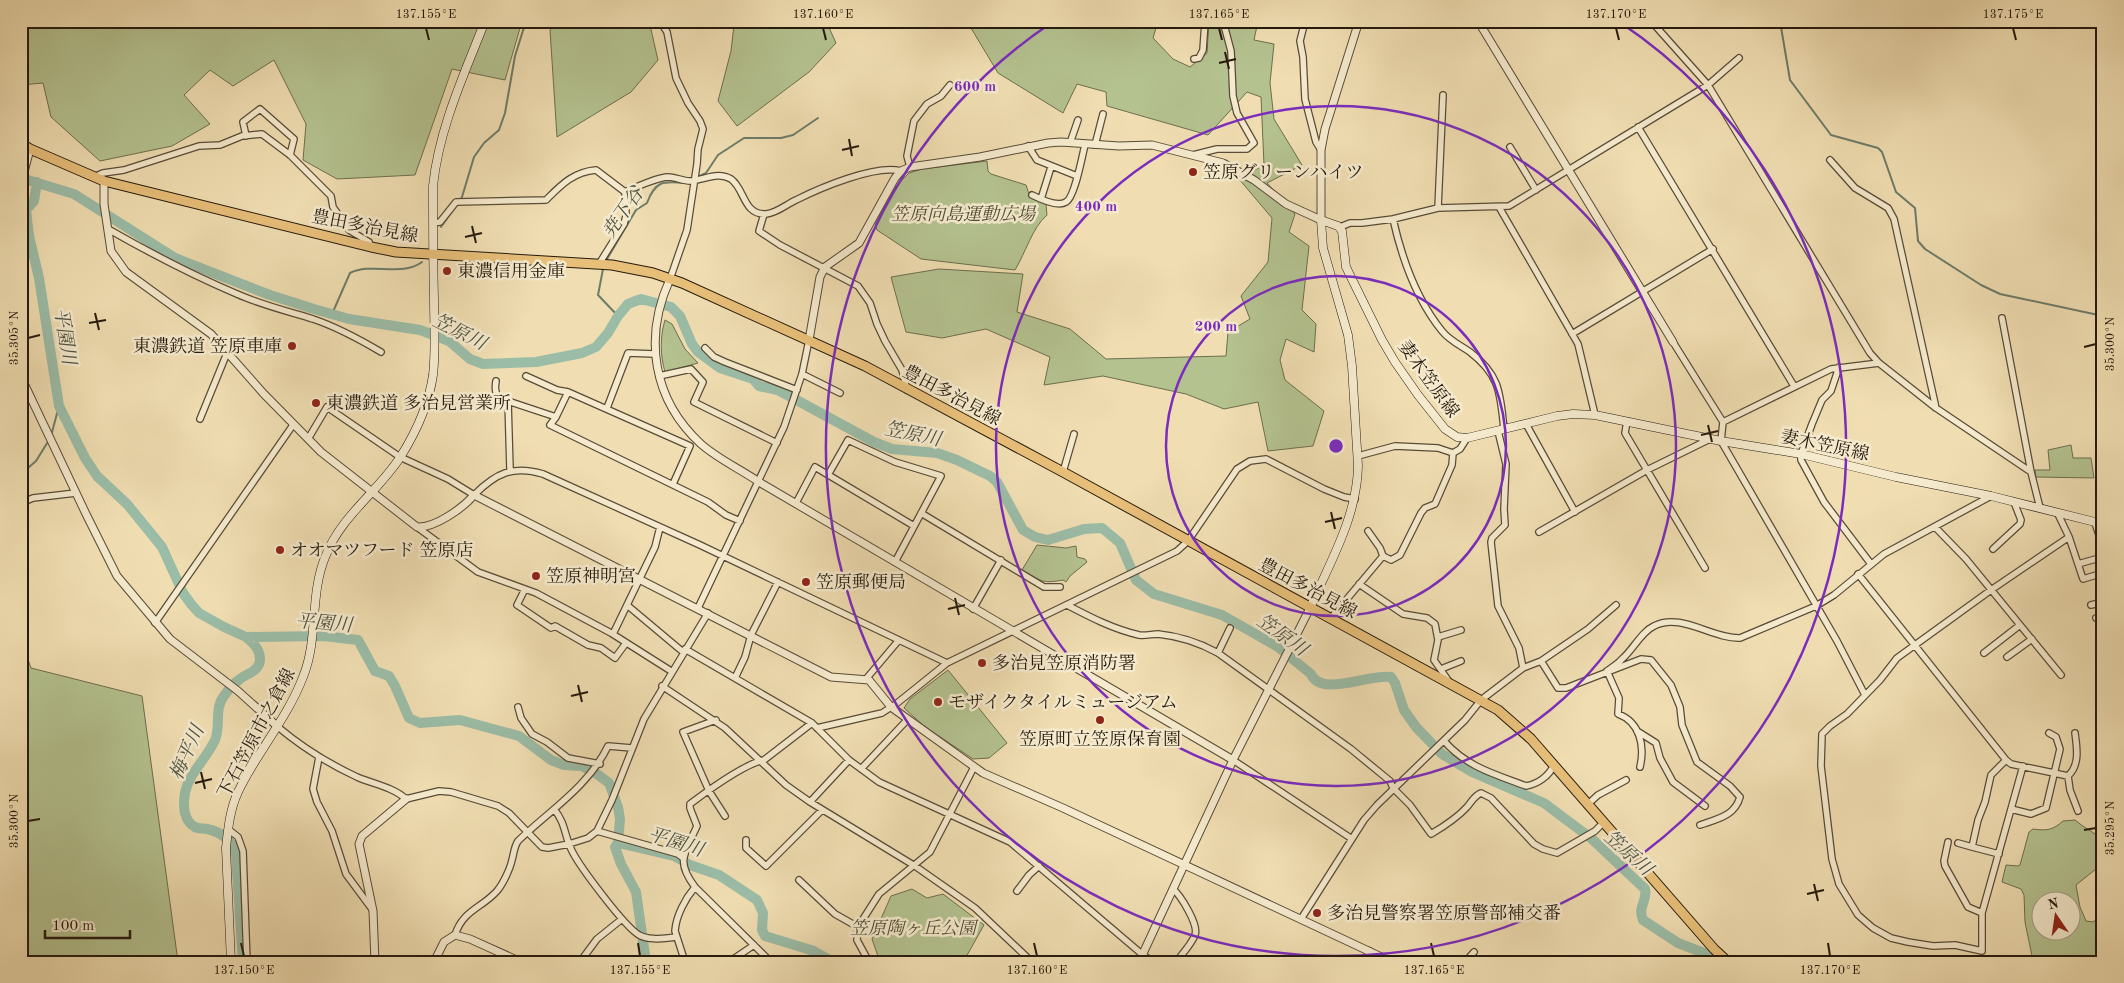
<svg xmlns="http://www.w3.org/2000/svg" width="2124" height="983" font-family="'Old Standard TT','Noto Serif JP',serif">
  <rect width="100%" height="100%" fill="#f0deb2"/>
  <filter id="stains"><feTurbulence type="fractalNoise" baseFrequency=".004" numOctaves="4"/><feColorMatrix values="0 0 0 0 .2 0 0 0 0 .09 0 0 0 0 .02 0 0 0 .5 -.17"/></filter>
  <radialGradient id="worn" r=".72"><stop offset=".6" stop-color="#630" stop-opacity="0"/><stop offset="1" stop-color="#630" stop-opacity=".3"/></radialGradient>
  <path fill="#b4c290" stroke="#6c6e4f" fill-rule="evenodd" d="M21,21H522L505,80L452,69L415,175L337,179L303,160L306,124L274,60L233,86L210,70L184,95L210,124L172,146L100,161L51,117L43,83L21,85Z
    M557,21H649L658,60L631,92L557,137L550,30Z
    M732,21H826L836,43L809,72L737,126L718,101L731,51L734,25Z
    M974,21H1158L1153,38L1173,59L1190,67L1207,53L1209,21H1258L1254,40L1274,44L1270,83L1274,119L1302,165L1267,183L1295,214L1289,232L1309,246L1302,310L1316,324L1314,352L1286,339L1280,360L1285,380L1324,411L1313,446L1268,451L1258,402L1224,409L1186,394L1103,376L1044,385L1050,357L986,329L942,338L906,332L891,277L939,269L1023,274L1017,312L1070,329L1106,359L1226,356L1228,332L1250,319L1241,296L1268,262L1272,218L1239,179L1264,165L1261,97L1247,92L1208,135L1107,106L1106,92L1077,84L1063,113L998,73L971,28Z
    M987,161L988,171L991,174L1026,185L1029,194L1046,204L1047,215C1032,228 1026,252 1015,270L921,259L877,230L875,224L896,186L909,173L922,169Z
    M665,320L672,324L685,349L698,363L665,372C660,355 660,336 665,320Z
    M2071,445L2073,458H2091L2094,478L2036,477L2035,470H2050L2048,450Z
    M1037,545L1066,548L1076,546L1077,557L1085,559L1087,562L1070,576L1066,582L1063,580C1041,584 1042,581 1022,570Z
    M21,640L31,668L142,696L178,962H21Z
    M948,670L1007,743L989,758L973,759L924,726L904,708L910,699Z
    M2075,820C2084,828 2094,832 2103,840V872L2096,869L2076,885L2080,907L2086,921L2093,922L2103,914V962H2030L2032,956L2025,922L2024,895L2021,889L2002,882L2006,865L2018,866L2020,865L2029,832L2033,829C2047,831 2053,830 2063,821ZM2042,900H2072V930H2042Z
    M912,889L927,898L943,894L984,925L966,957L960,962H880L872,939L891,896Z"/>
  <g fill="none" stroke-linecap="round" stroke-linejoin="round">
    <path stroke="#6c7c6a" stroke-width="2" d="M1774,21L1781,27L1790,80L1831,135L1878,148L1882,152L1896,192L1915,208L1918,241L1925,249L1981,285L2000,294L2103,316
      M698,177L706,173L718,155L744,138H781L793,135L818,118
      M441,227L462,197L474,157L484,143L499,130L505,113L515,56L526,21
      M607,259L636,210L647,203C655,181 663,181 684,183
      M603,269L598,295L618,316
      M332,314L350,273C372,262 402,277 422,262
      M51,436L59,406
      M21,474L36,461L49,440"/>
    <path stroke="#9bbda8" stroke-width="10" d="M21,178L74,194L175,258L270,295L314,309L349,319L420,330L449,341L470,359L483,364L536,362L582,353L596,347L608,333L618,316L628,304L641,299L671,307L680,316L692,344L698,352L720,368L753,379L759,386L778,390L874,442L892,449L937,453L957,460L990,476L997,482L1023,530L1035,537L1048,540L1084,529L1102,528L1120,543L1136,580L1154,594L1222,615L1278,647L1311,674C1321,698 1370,673 1391,677L1395,683L1404,710L1416,727L1442,754L1472,772L1544,803L1592,839L1645,889C1648,901 1637,906 1643,920L1678,943L1704,953L1715,962
      M37,182L34,201L26,210L29,236L39,278L59,406L85,458L97,476L127,504L162,547L183,593L191,604L199,613L224,627L246,637L324,636L358,640L375,671L389,676L395,686L409,718L420,723L460,720L519,736L551,760L564,765L582,766L597,774L609,783L618,807L620,819L618,843L615,847L621,864L636,892L646,962
      M618,843L674,856L690,865L719,875L757,900L763,913L762,930L765,936L814,951L833,962
      M243,962L236,855C232,841 222,832 207,829C204,828 198,829 195,827C183,821 183,804 185,793C189,773 207,758 215,740C221,726 214,708 224,696C228,690 234,683 240,679C248,673 260,671 260,659C260,649 253,643 246,637"/>
    <g stroke="#584b37" stroke-width="8">
      <path id="minor" d="M660,21L667,32L676,78L688,103L700,121L703,129L698,149L697,164L687,230L670,279
        M1305,21L1300,41L1303,57L1305,99L1316,142L1321,150
        M1651,21L1708,85L1870,353L1879,363L1936,408L2031,472
        M1194,59L1199,58L1203,50L1205,21
        M1638,127L1794,386
        M246,136L243,122L260,109L294,139L290,155
        M1070,143L1078,120
        M1095,145L1103,114
        M1028,146L1037,160L1077,176
        M1510,147L1536,190
        M1193,155L1217,149H1247L1254,143L1237,113L1233,96L1231,51L1223,21
        M1830,160L1855,188L1888,208L1894,219L1936,408
        M910,167L907,156L914,121L927,104L941,96L950,85
        M94,177L103,173L124,170L199,146L220,145L242,136L262,134L290,155L331,196L333,207L349,230L369,242L371,247
        M625,192C637,187 654,178 668,177C675,177 683,181 690,181C704,180 718,171 731,179C745,189 743,215 766,214C777,213 787,204 796,200C820,188 876,164 901,171
        M1032,195C1040,199 1058,207 1066,202C1075,197 1082,156 1085,145
        M1041,199L1051,167
        M1499,207L1578,344L1595,415
        M1438,208L1443,95
        M764,214L759,231L780,245L858,286L870,303L877,324L885,341L902,370L907,390
        M1393,219C1402,259 1416,299 1442,331C1450,341 1460,345 1470,352C1501,376 1500,394 1504,429
        M433,223L440,222L456,202L546,200C561,185 573,172 596,170L625,192
        M1340,227L1350,223H1362L1393,219L1438,208L1509,206L1708,85L1739,58
        M108,229C150,253 192,275 237,294C262,305 287,311 313,319C337,327 359,339 381,352
        M599,264L624,224L626,216L625,192
        M2002,318L2031,472L2040,508
        M1572,334L1713,249
        M1673,342L1723,422L1721,441L1837,641L1865,695
        M705,348L714,357L725,362L797,390
        M1839,367L1831,391L1822,400L1812,424L1801,454V460L1824,502L1871,564
        M802,374L840,393
        M526,376L557,390L568,392
        M659,376L691,369L703,382L694,402L777,443
        M496,381C494,393 496,397 508,401
        M607,408L628,353L655,354
        M556,417L550,425L708,502L726,515L740,521
        M200,419L227,353
        M1627,421L1625,433L1705,568
        M1723,422L1831,369L1879,363
        M1526,424L1575,512
        M1498,431L1506,464L1504,509L1505,525L1492,538L1491,542L1498,606L1519,648L1523,668
        M308,439L327,407L400,457L448,479L474,495C496,473 513,465 543,474L700,545L947,663
        M1358,456L1395,446L1438,448L1453,453L1460,449L1467,438
        M510,470L508,401L556,417L568,392L690,446L673,484
        M1063,472L1074,434
        M828,475L848,440L895,462L941,476L895,562
        M21,503L33,498L76,493
        M796,503L815,467L914,526
        M921,513L1044,587H1060
        M2095,523L2103,547
        M417,527L478,572L536,593L611,633L671,671
        M1935,527L1966,559L2061,675
        M1539,532L1647,470L1710,439
        M2069,537L2083,579L2103,573
        M1993,549L2020,524L2021,520L2014,502
        M1383,556L1391,560L1400,555L1421,513L1425,508L1435,504L1452,465L1453,453
        M2078,564L2103,557
        M1858,574L2006,760L2011,764L2068,776L2070,790L2078,811
        M1359,584L1403,614L1427,618L1435,624L1438,640L1434,660L1450,683
        M525,589L517,605L551,628L555,626L588,645L601,648L615,658L626,643
        M627,605L683,652
        M1067,605C1090,617 1113,629 1139,635C1145,636 1152,634 1158,634C1178,636 1200,643 1218,653L1351,749L1390,781L1393,788L1410,805L1431,834C1443,827 1457,818 1467,807C1472,801 1474,796 1481,793L1491,798L1534,844L1543,849L1557,853L1595,831L1603,823
        M2091,605L2103,602
        M698,608L784,427L802,374L809,340
        M973,609L1001,560
        M1331,618L1383,556L1380,548L1368,531
        M2096,618L2103,616
        M155,623L293,425
        M613,634L655,547L660,527
        M1438,637L1461,630
        M685,649L812,723L849,760L879,782L1010,842L1143,955L1154,962
        M1218,653L1230,628
        M1984,653L2020,625
        M2007,657L2032,639
        M1541,661L1558,688H1566L1641,659L1651,660L1671,685L1680,707L1682,725L1697,762L1730,786L1740,797C1735,816 1717,819 1700,825
        M1441,669L1461,661
        M1607,671C1612,667 1618,664 1622,659C1633,650 1641,632 1654,626C1681,612 1712,639 1740,638L1816,606L1834,595L1884,554L1991,496
        M1607,671L1619,698L1618,714C1640,722 1645,746 1640,767
        M735,678L745,657L751,635L778,582
        M866,679L899,640
        M662,686L725,728L786,785L810,802L915,866L975,908L1032,962
        M518,707L521,718L532,734L547,742L568,758L600,764
        M716,720L683,732L709,791L725,816
        M278,727C303,748 327,763 357,777C373,784 393,787 406,799L439,791L451,792L498,806L509,813L542,847L548,848L569,844L588,838L597,831L612,800L644,719L708,613
        M817,728L882,713L896,704L947,663L1177,551L1188,541L1237,469L1250,461L1266,459L1324,489L1344,497L1355,499
        M1637,731L1656,743L1660,758L1673,782L1705,806
        M1444,741C1467,767 1494,774 1526,786C1538,784 1549,776 1554,765
        M319,757L313,789L317,802L332,831L346,874L372,909
        M1233,760L1352,839
        M2023,766L1982,913V951L1955,945L1933,946L1908,942L1891,938L1873,928L1858,915L1839,884L1832,859L1821,766L1822,734L1830,726L1847,714L1880,680L1897,658L1991,590L2069,537L2058,514
        M861,769L908,719
        M2068,776C2080,765 2077,748 2075,733
        M810,802L849,760
        M1587,805L1598,795L1626,780
        M554,809C566,824 564,835 572,851C580,867 624,926 639,935C650,941 664,938 677,937
        M2011,809L2031,814L2046,808L2060,749L2056,737L2049,733
        M228,829L238,837L243,851L247,962
        M597,831L678,854L683,858
        M746,840V848L766,866L822,810
        M1948,842L1944,861L1945,866L1968,907L1982,913
        M1958,843L1972,847
        M1999,854L1972,847L1978,820L1985,802L1991,775L2006,760
        M799,880L835,914L858,927
        M1173,889C1181,896 1199,925 1195,935C1191,945 1182,954 1176,962
        M1017,891L1029,875L1039,866
        M1301,919L1364,820L1377,805L1465,720L1481,700L1523,668L1541,661L1588,629L1616,605
        M455,935C463,910 482,908 497,891C503,884 510,869 512,860C514,853 514,847 518,841C549,811 589,786 608,746L632,748
        M580,962L597,939L622,919
        M685,962L675,931C676,916 685,899 695,887
        M729,962L754,945
        M771,962L695,887C675,861 685,853 697,826L690,808V804C706,792 745,764 764,760L812,723
        M869,962L857,940L858,927L879,894L930,852L974,767
        M1364,962L1370,951
        M1465,962L1474,952"/>
    </g>
    <g stroke="#584b37" stroke-width="9">
      <path id="tertiary" d="M1478,21L1673,342
        M104,181V204L111,251L126,272L211,334L263,393L321,452L417,527C435,528 463,508 474,495L831,677L869,680L891,707L983,773L1063,808L1392,962
        M21,183L30,149
        M670,279C643,338 653,400 701,444C718,459 740,469 759,482L1233,760
        M809,340L820,277L825,267L859,243L895,178L901,171L910,167L980,157L1048,143L1061,142L1119,146L1152,145L1223,163L1254,180L1286,204L1321,220V150L1325,129L1359,21
        M21,377L86,514L117,576L170,639L238,691L278,727
        M375,962L373,911L359,844L362,836L406,799
        M434,962L444,942L455,935L470,939L521,962
        M1139,962L1233,760L1310,608"/>
    </g>
    <g stroke="#251a0e" stroke-width="9">
      <path id="secondary" d="M1310,608C1330,562 1357,517 1358,466L1352,366L1348,335L1323,248L1321,220L1338,226L1342,231L1346,267L1382,340L1395,362L1418,395L1445,429L1457,437L1467,438L1557,416L1573,414L1595,415L1721,441L1801,454L1896,477L1991,496L2103,524
        M231,962L226,848C228,829 230,809 238,792C257,752 287,719 303,677C319,638 309,594 326,555C341,516 379,491 401,456C416,432 429,403 433,375C436,350 434,324 434,299C433,261 433,224 433,186C439,128 464,75 485,21"/>
    </g>
    <g stroke="#251a0e" stroke-width="11">
      <path id="primary" d="M21,143L30,149L104,181L371,247L396,252L612,265L653,273L682,283L865,366L1063,472L1498,710L1531,739L1714,949L1728,962"/>
    </g>
    <use href="#minor" stroke="#f5eacd" stroke-width="5.5"/>
    <use href="#tertiary" stroke="#f5eacd" stroke-width="7"/>
    <use href="#secondary" stroke="#f5eacd" stroke-width="8"/>
    <use href="#primary" stroke="#e8bf79" stroke-width="9"/>
  </g>
  <path fill="none" stroke="#251a0e" stroke-width="2" d="M426,28L429,40M823,28L826,40M1219,28L1222,40M1616,28L1619,40M2013,28L2016,40M1225,52L1229,69M1219,63L1236,59M849,139L852,156M842,150L859,146M472,226L476,243M465,237L482,233M95,313L99,330M89,323L106,320M28,338L40,335M2084,347L2096,344M1708,425L1712,442M1701,435L1718,431M1331,512L1335,529M1325,522L1342,518M955,598L959,615M948,609L965,605M578,685L582,702M571,696L588,692M201,772L205,789M195,783L212,779M28,821L40,819M2084,830L2096,828M1814,884L1818,901M1807,894L1824,890M241,943L244,956M638,943L640,956M1034,943L1037,956M1431,943L1434,956M1828,943L1830,956"/>
  <g fill="none" stroke="#7b2cbf" stroke-width="2.5">
    <circle cx="1336" cy="446" r="170"/>
    <circle cx="1336" cy="446" r="340"/>
    <path d="M1621 23A510 510 0 1 1 1051 23"/>
  </g>
  <g fill="#8f2418" stroke="#f5eacd" stroke-width="2">
    <circle cx="1193" cy="172" r="5"/>
    <circle cx="447" cy="271" r="5"/>
    <circle cx="292" cy="346" r="5"/>
    <circle cx="316" cy="403" r="5"/>
    <circle cx="280" cy="550" r="5"/>
    <circle cx="536" cy="576" r="5"/>
    <circle cx="806" cy="582" r="5"/>
    <circle cx="982" cy="663" r="5"/>
    <circle cx="938" cy="702" r="5"/>
    <circle cx="1100" cy="720" r="5"/>
    <circle cx="1317" cy="913" r="5"/>
  </g>
  <g text-anchor="middle" stroke-width="5" stroke-linejoin="round" paint-order="stroke">
    <g font-size="18" fill="#251a0e" stroke="#f5eacd" text-anchor="start">
      <text x="1203" y="178">笠原グリーンハイツ</text>
      <text x="457" y="277">東濃信用金庫</text>
      <text x="282" y="352" text-anchor="end">東濃鉄道 笠原車庫</text>
      <text x="326" y="409">東濃鉄道 多治見営業所</text>
      <text x="290" y="556">オオマツフード 笠原店</text>
      <text x="546" y="582">笠原神明宮</text>
      <text x="816" y="588">笠原郵便局</text>
      <text x="992" y="669">多治見笠原消防署</text>
      <text x="948" y="708">モザイクタイルミュージアム</text>
      <text x="1100" y="745" text-anchor="middle">笠原町立笠原保育園</text>
      <text x="1327" y="919">多治見警察署笠原警部補交番</text>
    </g>
    <g font-size="18" font-style="italic" fill="#504c35" stroke="#f5eacd">
      <text x="963" y="220">笠原向島運動広場</text>
      <text x="913" y="934">笠原陶ヶ丘公園</text>
    </g>
    <g font-size="18" fill="#251a0e" stroke="#f5eacd">
      <text transform="translate(365 226) rotate(11)" y="6">豊田多治見線</text>
      <text transform="translate(1429 379) rotate(54)" y="6">妻木笠原線</text>
      <text transform="translate(952 395) rotate(28)" y="6">豊田多治見線</text>
      <text transform="translate(1825 445) rotate(12)" y="6">妻木笠原線</text>
      <text transform="translate(1308 588) rotate(28)" y="6">豊田多治見線</text>
      <text transform="translate(256 733) rotate(-62)" y="6">下石笠原市之倉線</text>
    </g>
    <g font-size="19" font-style="italic" fill="#4e5344" stroke="#f5eacd">
      <text transform="translate(622 212) rotate(-55)" y="7">尭下谷</text>
      <text transform="translate(460 331) rotate(27)" y="7">笠原川</text>
      <text transform="translate(66 336) rotate(81)" y="7">平園川</text>
      <text transform="translate(913 433) rotate(12)" y="7">笠原川</text>
      <text transform="translate(324 622) rotate(5)" y="7">平園川</text>
      <text transform="translate(1283 634) rotate(36)" y="7">笠原川</text>
      <text transform="translate(186 752) rotate(-66)" y="7">梅平川</text>
      <text transform="translate(676 841) rotate(18)" y="7">平園川</text>
      <text transform="translate(1629 852) rotate(42)" y="7">笠原川</text>
    </g>
  </g>
  <circle cx="1336" cy="446" r="8" fill="#7b2cbf" stroke="#f5eacd" stroke-width="2.5"/>
  <g font-size="15" text-anchor="middle" font-weight="bold" fill="#7b2cbf" stroke="#f5eacd" stroke-width="5" stroke-linejoin="round" paint-order="stroke">
    <text x="975" y="91">600 m</text>
    <text x="1096" y="211">400 m</text>
    <text x="1216" y="331">200 m</text>
  </g>
  <rect width="2124" height="983" fill="none" stroke="#f0deb2" stroke-width="55"/>
  <g transform="translate(2056 916) rotate(347)"><circle r="24" fill="#f5eacd" stroke="#a29781"/>
  <path d="M0-4L9 19L0 12L-9 19Z" fill="#8f2418"/>
  <text y="-8" font-size="14" font-weight="bold" text-anchor="middle" fill="#251a0e">N</text>
  </g>
  <path d="M45 930v8h85v-8" fill="none" stroke="#251a0e" stroke-width="2.5"/>
  <text x="52" y="930" font-size="15" fill="#251a0e" stroke="#f5eacd" stroke-width="4" paint-order="stroke">100 m</text>
  <rect x="28" y="28" width="2068" height="928" fill="none" stroke="#251a0e" stroke-width="2"/>
  <g font-size="12" text-anchor="middle" fill="#251a0e">
    <text x="426" y="18">137.155°E</text>
    <text x="823" y="18">137.160°E</text>
    <text x="1219" y="18">137.165°E</text>
    <text x="1616" y="18">137.170°E</text>
    <text x="2013" y="18">137.175°E</text>
    <text transform="translate(14 338) rotate(-90)" y="4">35.305°N</text>
    <text transform="translate(2110 344) rotate(-90)" y="4">35.300°N</text>
    <text transform="translate(14 821) rotate(-90)" y="4">35.300°N</text>
    <text transform="translate(2110 828) rotate(-90)" y="4">35.295°N</text>
    <text x="244" y="974">137.150°E</text>
    <text x="640" y="974">137.155°E</text>
    <text x="1037" y="974">137.160°E</text>
    <text x="1434" y="974">137.165°E</text>
    <text x="1830" y="974">137.170°E</text>
  </g>
  <rect width="100%" height="100%" filter="url(#stains)"/>
  <rect width="100%" height="100%" fill="url(#worn)"/>
</svg>
